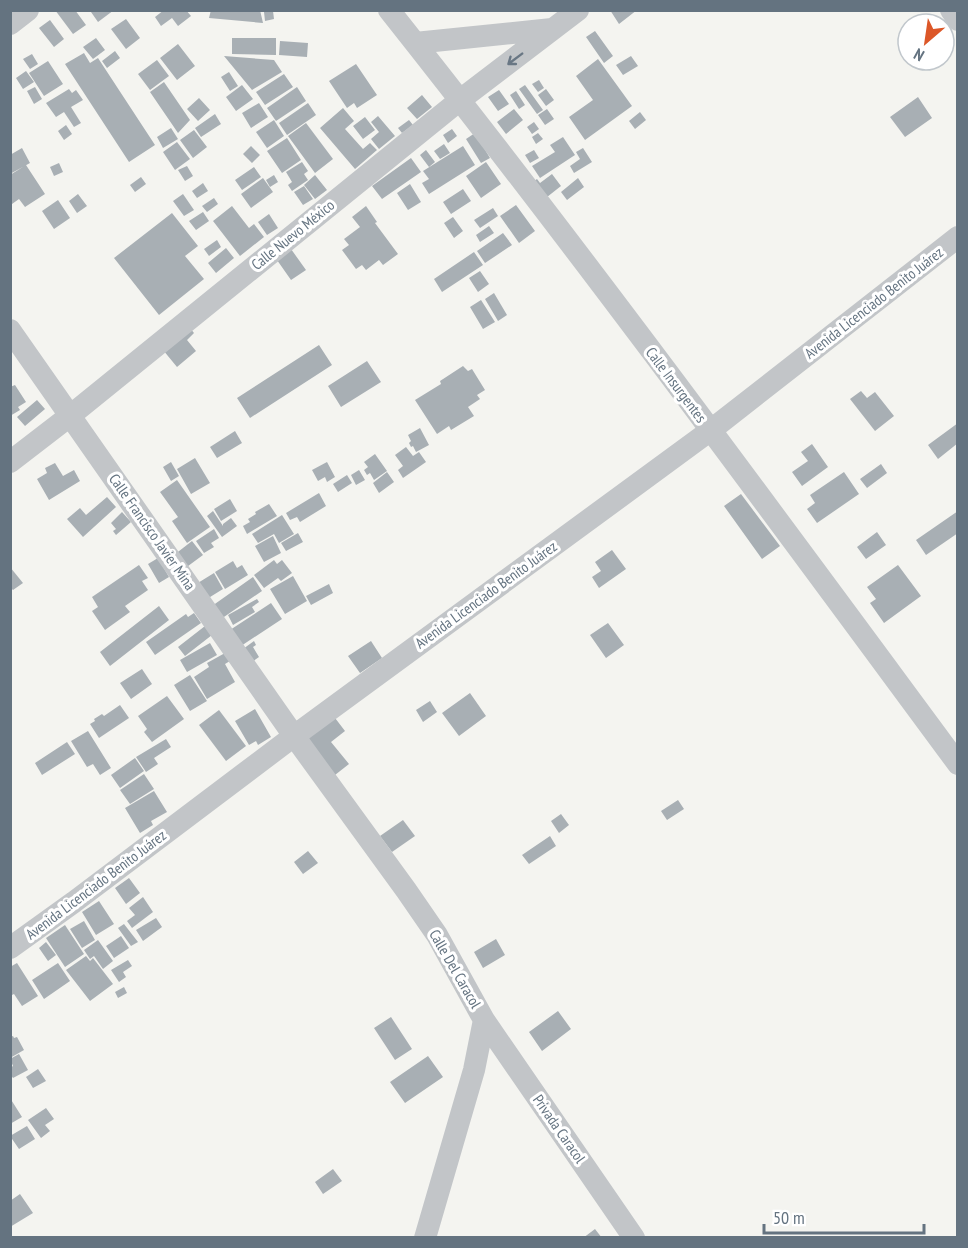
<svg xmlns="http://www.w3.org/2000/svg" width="968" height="1248" font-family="'PT Sans Narrow',sans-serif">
  <rect width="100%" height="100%" fill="#f4f4f0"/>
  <path fill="#a8afb4" d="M55,10H75L86,25L73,34Z
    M93,10H114L98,22L91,12Z
    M164,10H186L191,16L178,26L172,18L161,26L155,17Z
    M211,10H260L263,23L209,18Z
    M610,10H637L619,24Z
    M273,11L274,19L265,21L264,12Z
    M126,19L140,38L126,49L111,29Z
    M50,20L64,39L54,47L39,28Z
    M595,31L613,56L604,63L586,37Z
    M96,38L105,50L93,59L83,47Z
    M232,38H276V55L232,54Z
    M280,41L308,43L307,57L279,55Z
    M178,44L195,66L177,80L160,58Z
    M115,51L120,58L107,68L102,61Z
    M84,53L90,63L98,58L155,145L129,162L65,64Z
    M32,54L38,64L30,69L23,59Z
    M224,56L274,60L282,72L252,90Z
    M631,56L638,66L623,75L616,65Z
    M598,59L632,106L585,140L569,117L593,100L576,76Z
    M157,60L169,76L150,90L138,74Z
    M48,61L63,84L44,96L29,73Z
    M356,64L377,95L357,108L354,103L347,108L329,81Z
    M26,71L34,82L23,89L16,78Z
    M229,72L238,86L230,91L221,77Z
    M284,74L293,87L265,105L256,92Z
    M539,80L544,88L538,92L532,84Z
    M164,82L190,120L178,133L150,92Z
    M242,85L253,99L236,111L226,97Z
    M525,85L543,110L537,114L519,89Z
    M35,87L42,99L34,104L27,91Z
    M297,87L306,101L276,121L267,108Z
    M69,89L72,93L76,90L83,100L71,107L81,123L74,127L64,112L56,117L46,103Z
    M546,89L554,100L546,106L538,95Z
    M499,90L509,104L498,111L488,97Z
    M516,91L525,105L519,109L510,95Z
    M422,95L432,107L417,119L407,108Z
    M918,97L932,118L905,137L890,117Z
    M199,98L210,110L198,121L187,109Z
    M259,103L268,117L251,128L242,113Z
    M308,103L316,115L287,135L279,123Z
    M343,108L354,121L345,129L363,149L370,143L377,150L355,169L320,128Z
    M514,109L523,120L506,134L497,122Z
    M547,109L554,119L545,125L538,115Z
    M640,112L646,120L635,129L629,121Z
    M215,114L221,124L201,137L195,128Z
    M378,116L395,136L379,149L371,139L379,132L371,122Z
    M365,117L375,130L363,139L353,126Z
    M274,120L284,136L267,148L256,132Z
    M409,120L413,125L402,133L398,128Z
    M534,122L539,129L532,134L527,127Z
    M306,123L333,159L315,173L288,136Z
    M66,125L72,134L64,140L58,131Z
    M171,128L178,139L163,148L157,137Z
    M452,129L457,136L448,143L443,135Z
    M194,130L207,147L193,158L180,140Z
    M475,133L490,158L481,163L466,139Z
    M538,133L543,139L536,144L532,137Z
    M563,137L575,155L540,178L532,166L555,152L550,145Z
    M287,138L301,160L282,173L267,151Z
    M177,142L190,159L175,170L163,152Z
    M444,144L450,153L440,159L434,151Z
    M251,146L260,155L252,163L243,154Z
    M463,146L475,165L429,194L422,183L429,179L423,171Z
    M22,148L30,163L10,174V155Z
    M583,148L592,162L574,173L570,166L580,159L576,152Z
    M426,150L435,162L429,167L420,155Z
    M534,150L539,158L530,163L525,155Z
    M411,158L421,172L382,199L372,186Z
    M302,162L308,171L304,174L308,180L292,191L288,185L292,182L286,172Z
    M486,162L501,184L481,198L466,176Z
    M59,163L63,172L54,176L50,167Z
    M26,165L45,194L25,207L19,199L12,204L10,202V175Z
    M187,166L193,176L185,181L178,170Z
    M254,167L261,177L242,190L235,180Z
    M552,174L561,186L542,201L530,184L537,179L540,183Z
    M274,175L278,182L270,187L266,180Z
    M315,175L327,190L315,199L304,185Z
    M141,177L146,184L135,192L130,185Z
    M263,178L273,192L251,208L241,194Z
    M578,178L584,187L567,200L561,192Z
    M203,183L208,191L197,198L192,191Z
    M410,184L421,202L408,210L397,193Z
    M304,186L313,199L303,205L294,192Z
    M463,189L471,201L451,214L443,202Z
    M78,194L87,206L77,213L69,201Z
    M183,194L194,210L184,216L173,201Z
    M214,198L218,204L207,212L202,206Z
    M58,200L70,218L54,229L42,211Z
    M516,205L535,231L519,243L500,216Z
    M232,206L249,228L254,224L264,237L240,256L213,221Z
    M366,206L377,222L375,223L398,254L383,265L379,260L366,270L362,265L356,269L342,250L349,245L344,239L360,227L352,217Z
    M493,208L498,216L480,228L474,220Z
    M203,212L209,221L196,230L189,221Z
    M172,213L198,246L185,256L204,279L159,315L114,258Z
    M269,214L278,228L267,235L258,222Z
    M453,217L463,231L454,238L444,223Z
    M489,226L494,233L480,242L476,235Z
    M503,233L512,245L485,263L477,251Z
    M217,240L221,247L209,256L204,249Z
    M226,248L234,258L216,273L208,263Z
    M291,249L306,270L291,280L277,260Z
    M474,252L483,265L442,292L434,279Z
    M480,271L489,284L478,292L469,278Z
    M494,293L507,315L498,321L485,299Z
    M481,300L495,322L483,329L470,307Z
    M190,328L194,333L187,340L196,351L177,367L163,350Z
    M319,345L332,365L250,418L237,398Z
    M367,361L381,382L341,407L328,386Z
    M463,366L468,371L472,369L485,390L477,395L480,399L468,407L474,416L451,430L449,426L437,434L415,400L441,384L440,381Z
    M15,385L26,402L18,407L20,410L10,416V387Z
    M861,391L867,398L875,392L894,416L875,431L850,399Z
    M37,400L45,409L25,426L17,417Z
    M958,423V443L938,459L928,445Z
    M420,428L429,445L416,452L413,446L411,447L409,443L411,441L408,435Z
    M235,431L242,443L217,458L210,447Z
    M812,444L828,467L802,486L792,472L808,461L801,452Z
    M406,447L413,456L419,452L426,462L403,478L398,470L403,466L395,455Z
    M375,454L387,471L374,480L370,473L367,475L364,470L368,467L364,462Z
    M195,458L210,483L191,494L177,469Z
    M171,462L179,476L171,481L163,467Z
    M327,462L335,477L327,482L325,477L318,481L312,470Z
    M55,463L63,476L74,470L80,481L49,500L37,479L47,473L45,468Z
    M881,464L887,473L867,488L860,479Z
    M359,470L365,480L356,485L351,475Z
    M387,472L394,482L379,493L373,483Z
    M844,472L859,494L817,523L807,509L815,503L810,495Z
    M347,475L352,483L338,492L333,484Z
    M177,480L210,527L187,543L172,521L178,517L160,492Z
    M319,493L326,506L300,522L297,517L290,520L286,513Z
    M741,494L780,546L762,559L724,506Z
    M107,497L116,507L83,537L67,519L80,508L86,515Z
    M230,499L237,511L221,521L214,509Z
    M269,504L277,516L247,534L243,526L250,522L248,519L256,514L255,512Z
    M213,511L223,526V524L231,518L237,526L222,537L207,516Z
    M958,511V533L926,555L916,540Z
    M122,512L131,522L116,535L113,531L116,529L111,523Z
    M282,515L294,534L279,543L274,534L258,543L252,534Z
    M214,529L219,538L211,543L214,547L204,553L196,541Z
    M877,532L886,545L866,559L857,547Z
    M298,533L303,542L286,551L281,543Z
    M273,536L281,553L264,562L255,546Z
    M192,541L203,555L184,569L174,555Z
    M612,550L626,569L599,588L592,577L601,571L595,562Z
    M158,558L169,577L159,583L148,564Z
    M274,560L277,564L282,560L292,573L281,581L278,578L264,588L254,575Z
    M233,561L237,568L242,565L248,575L225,589L215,572Z
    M139,565L148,578L142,581L148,590L125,606L130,612L105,630L92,611L98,607L92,597Z
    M898,565L921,596L884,623L870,603L876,599L867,587Z
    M10,567L23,583L13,590L10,587Z
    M214,573L223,589L202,602L193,586Z
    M293,576L307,601L285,614L270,589Z
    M253,577L262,591L221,619L212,606Z
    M329,584L333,593L311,605L306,596Z
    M257,599L259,602L252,607L255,612L233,625L228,615Z
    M271,603L282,619L241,646L230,630Z
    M159,606L169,620L110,666L100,652Z
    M194,613L201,623L155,655L146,642L186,614L188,617Z
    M608,623L624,645L606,658L590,635Z
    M205,626L212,635L185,656L178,647Z
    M254,641L256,645L253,647L259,657L252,662L243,649Z
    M371,641L382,658L360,673L348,656Z
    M210,643L217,655L187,672L180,660Z
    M225,653L230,661L225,664L235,682L207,699L194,677L209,667L207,663Z
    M142,669L152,684L131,699L120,683Z
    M190,675L207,701L190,711L174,685Z
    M470,693L486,716L459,736L442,713Z
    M167,696L184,719L152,742L144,732L147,729L138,716Z
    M430,701L437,712L423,722L416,710Z
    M120,705L129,718L99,738L90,724L95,721L94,719L102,714L104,716Z
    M255,709L271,737L258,745L256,741L249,745L235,721Z
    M219,710L246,746L226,761L199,725Z
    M332,714L345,731L331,742L349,764L335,775L304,737Z
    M88,731L111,768L100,775L93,764L87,767L71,741Z
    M166,739L171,747L154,758L158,764L146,772L136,757Z
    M67,742L75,754L42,775L35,763Z
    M135,758L144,771L120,788L111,775Z
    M144,774L154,789L130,804L120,790Z
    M154,791L167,812L151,821L153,825L140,833L125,808Z
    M678,800L684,809L667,820L661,811Z
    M561,814L569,825L559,833L551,821Z
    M403,820L415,836L392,852L380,836Z
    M550,836L556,846L529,864L522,855Z
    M308,851L318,863L303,874L294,862Z
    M129,878L140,893L126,904L115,888Z
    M143,897L153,912L132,928L127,921L135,915L129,908Z
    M99,901L114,924L96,935L82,912Z
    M156,918L162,927L143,941L136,930Z
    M84,921L95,940L82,948L70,929Z
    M124,924L138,942L131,946L118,928Z
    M65,925L84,954L65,967L46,938Z
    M121,936L129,948L114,958L106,946Z
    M496,939L505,955L483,968L474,952Z
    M98,940L113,961L103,969L94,956L90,959L84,950Z
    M46,942L56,955L48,961L39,948Z
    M86,956L90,961L93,958L113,984L90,1001L66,970Z
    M128,960L132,966L123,972L126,977L119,982L111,970Z
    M17,963L38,996L22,1006L14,994L10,996V967Z
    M58,963L70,981L44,999L32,980Z
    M124,987L127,993L118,998L115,992Z
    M558,1011L571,1029L542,1051L529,1032Z
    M391,1017L412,1049L395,1060L374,1028Z
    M13,1036L14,1038L17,1037L24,1050L10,1058V1037Z
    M19,1054L28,1070L13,1078L10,1074V1068L13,1066L10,1059Z
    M428,1056L443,1077L405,1103L390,1082Z
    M38,1069L46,1081L33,1088L26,1077Z
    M10,1098L22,1117L10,1124Z
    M46,1108L54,1119L45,1125L50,1131L41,1138L28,1120Z
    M27,1126L35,1139L19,1149L10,1136Z
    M333,1169L342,1181L323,1194L315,1182Z
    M20,1194L33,1213L10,1227V1201Z
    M595,1229L602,1238H583Z"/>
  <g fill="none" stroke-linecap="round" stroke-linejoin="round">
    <path stroke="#c2c5c8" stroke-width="22" d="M389,10C585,257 771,511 958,764
      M951,10L958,20
      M10,24L28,10
      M415,43L552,29
      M10,330L294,736L406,890L437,935L484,1020L634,1238
      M10,462L71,415L460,100L578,10
      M10,948L74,902L294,736L711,430L958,237
      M425,1238L474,1070L484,1020"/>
  </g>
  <defs><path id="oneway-shaft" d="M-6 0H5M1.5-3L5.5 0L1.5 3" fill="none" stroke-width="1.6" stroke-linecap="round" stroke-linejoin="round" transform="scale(1.5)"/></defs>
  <use stroke="#697784" href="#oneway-shaft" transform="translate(515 59) rotate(143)"/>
  <g text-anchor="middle" stroke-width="6" stroke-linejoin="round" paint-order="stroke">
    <g font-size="15" fill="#647380" stroke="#fff">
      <text transform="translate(293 235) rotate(-39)" y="5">Calle Nuevo México</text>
      <text transform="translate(874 303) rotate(-38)" y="5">Avenida Licenciado Benito Juárez</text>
      <text transform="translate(676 385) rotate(53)" y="5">Calle Insurgentes</text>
      <text transform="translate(152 532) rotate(55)" y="5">Calle Francisco Javier Mina</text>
      <text transform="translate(486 595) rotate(-36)" y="5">Avenida Licenciado Benito Juárez</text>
      <text transform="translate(96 885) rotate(-37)" y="5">Avenida Licenciado Benito Juárez</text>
      <text transform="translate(455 969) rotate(60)" y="5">Calle Del Caracol</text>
      <text transform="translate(559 1129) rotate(55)" y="5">Privada Caracol</text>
    </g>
  </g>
  <rect width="968" height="1248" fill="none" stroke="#647380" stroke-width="24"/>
  <g transform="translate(926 42) rotate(209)"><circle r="28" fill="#ffffff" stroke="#c1c7cc" stroke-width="1.5"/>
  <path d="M0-4.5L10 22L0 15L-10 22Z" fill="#dc5728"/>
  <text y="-9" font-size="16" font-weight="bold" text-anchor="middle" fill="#647380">N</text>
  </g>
  <path d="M764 1224v9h160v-9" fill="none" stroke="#647380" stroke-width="3"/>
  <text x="773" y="1224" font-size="18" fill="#647380" stroke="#ffffff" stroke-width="4.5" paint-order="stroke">50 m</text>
</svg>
